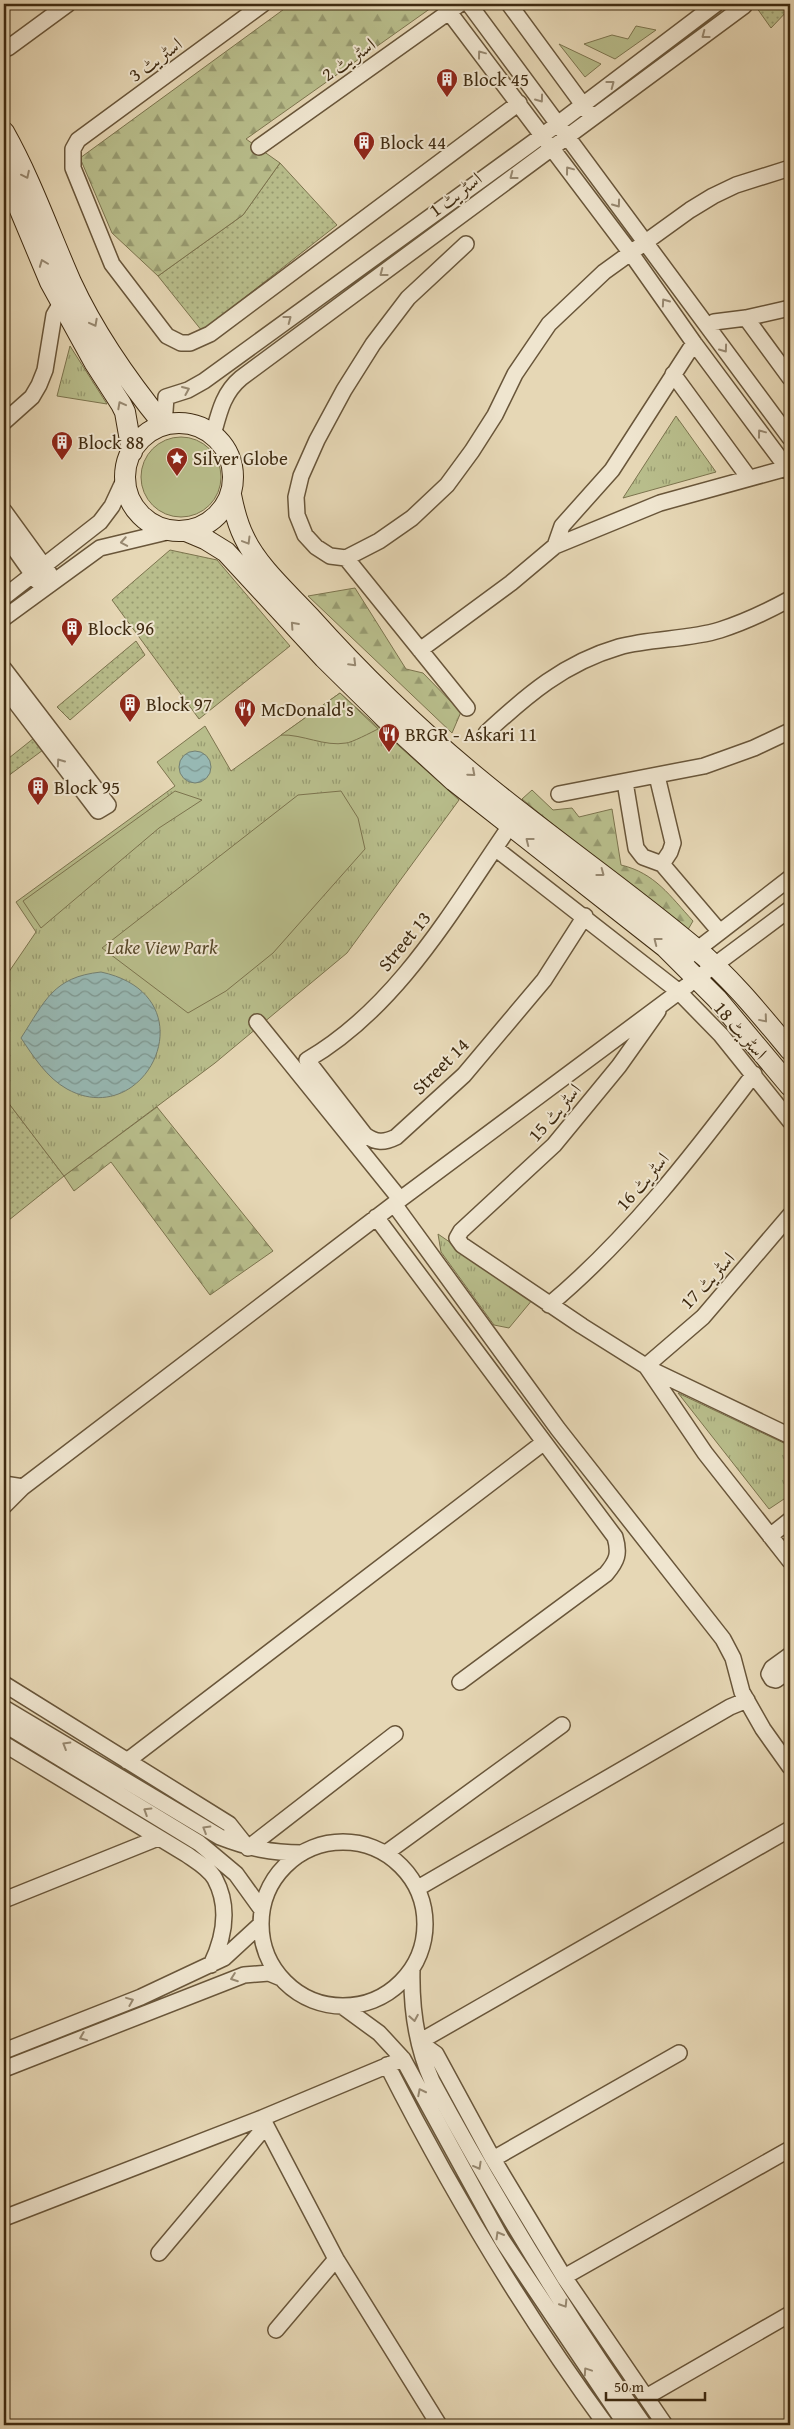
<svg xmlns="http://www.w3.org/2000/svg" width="794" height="2429" font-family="'Gentium Book Plus',Amiri,serif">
  <defs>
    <pattern id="grass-dots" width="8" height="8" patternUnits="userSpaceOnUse" patternTransform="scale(1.25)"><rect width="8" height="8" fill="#b8bd8b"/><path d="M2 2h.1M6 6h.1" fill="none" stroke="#979a70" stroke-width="1.8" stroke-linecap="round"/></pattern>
    <pattern id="forest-firs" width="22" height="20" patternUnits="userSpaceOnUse" patternTransform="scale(1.25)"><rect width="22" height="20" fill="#b8bd8b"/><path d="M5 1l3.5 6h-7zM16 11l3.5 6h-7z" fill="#979a70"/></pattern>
    <pattern id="park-tufts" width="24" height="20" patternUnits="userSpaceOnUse" patternTransform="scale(1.25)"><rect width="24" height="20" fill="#b8bd8b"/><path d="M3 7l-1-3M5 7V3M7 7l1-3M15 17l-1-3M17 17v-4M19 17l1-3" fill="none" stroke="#979a70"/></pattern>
    <pattern id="water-waves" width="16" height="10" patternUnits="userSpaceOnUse" patternTransform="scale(1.25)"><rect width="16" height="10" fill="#97b8b3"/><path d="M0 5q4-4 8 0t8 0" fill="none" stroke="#7d9690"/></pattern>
  </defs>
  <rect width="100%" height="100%" fill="#e6d7b5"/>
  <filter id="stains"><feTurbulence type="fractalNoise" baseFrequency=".004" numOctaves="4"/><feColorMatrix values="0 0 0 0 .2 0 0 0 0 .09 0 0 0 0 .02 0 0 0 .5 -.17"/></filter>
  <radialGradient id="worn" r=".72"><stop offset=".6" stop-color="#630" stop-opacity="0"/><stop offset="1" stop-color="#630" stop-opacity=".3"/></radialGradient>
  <path fill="url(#grass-dots)" stroke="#7c744e" d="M754,4H790V8L771,28Z
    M280,163L337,225L202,331L158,276L243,215Z
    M170,550L217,560L290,646L199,719L112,600Z
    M136,641L145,655L70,720L57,707Z
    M34,738L43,750L4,779V762Z
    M4,1097L64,1176L4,1224Z"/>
  <path fill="url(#forest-firs)" stroke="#7c744e" d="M291,4H428L431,8L246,139L280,163L243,215L158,276L112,233L80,158Z
    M355,588L406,669L423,673L461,712L452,733L308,596Z
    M532,790L553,810L572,808L579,817L612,809L621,865C655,873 670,896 693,921L686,933L522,799Z
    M157,1107L273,1251L210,1295L111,1162L74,1191L64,1176Z"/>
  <path fill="url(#park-tufts)" stroke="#7c744e" d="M70,346L107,404L57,396Z
    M676,416L716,472L623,498Z
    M340,693L459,800L347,953L215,1063L64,1176L4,1097V979L36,932L16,902L175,786L157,762L205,726L231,771Z
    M438,1234L533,1299L509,1328L494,1325L441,1252Z
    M678,1393L790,1446V1495L769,1509Z"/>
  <path fill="#b8bd8b" stroke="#7c744e" d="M636,26L656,30L615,59L584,44L612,35L628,39Z
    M559,44L601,64L585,77Z
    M141 477a40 40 0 1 1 80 0a40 40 0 1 1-80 0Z
    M340,693L378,729C372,732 351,743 346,743C325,747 302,734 281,735Z
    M175,791L202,800L159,828L41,928L23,901Z
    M341,791L358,818L365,849L273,953L226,991L188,1013L102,948L298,795Z"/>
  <path fill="url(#water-waves)" stroke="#748072" d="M179 767a16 16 0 1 1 32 0a16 16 0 1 1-32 0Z
    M101,972C212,996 147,1133 67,1089C47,1078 33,1056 21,1038C45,1001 53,977 101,972Z"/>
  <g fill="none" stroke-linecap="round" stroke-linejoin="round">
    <g stroke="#69563a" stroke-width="18">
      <path id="street" d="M263,4L78,140L73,149V168L112,264L167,336L181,343H190L210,334L519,103
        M443,4L630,252L694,343L790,472
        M469,4L790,438
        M509,4L589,113
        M8,48L68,4
        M259,147L460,4
        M466,244L408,298L373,344L344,390L317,440L301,476L296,497L297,515L305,535L316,547L330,556L346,558L379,541L412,518L447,485L472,451L495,415L515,374L549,324L604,272L690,210L713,196L736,185L790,168
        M746,318L790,378
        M708,327L714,322L746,318L790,308
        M673,374L749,478
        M4,422L32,397L39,385L45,370L54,315L61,303
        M164,425L166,397L188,390L204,381L543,135L716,4
        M213,435C219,413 223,393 241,378L744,6L742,4
        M4,511L49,573
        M4,534L38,582
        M555,546L562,526L612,470L694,343
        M346,558L467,708
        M4,597L100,522L112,506L125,478
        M4,618L100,548L171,531
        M420,650L511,583L555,546L660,503L787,468
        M4,669L108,805L98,811L4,687
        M486,733C527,695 564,663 619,647C652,638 688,640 720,630C745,622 768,611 790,599
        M625,782L636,848L643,857L662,864L670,852L673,843L657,776
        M559,794L704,766L754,748L790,731
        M510,826C452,910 398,1007 307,1060L365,1135C376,1143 384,1143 396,1137L464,1075L544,980L585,916
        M495,848L678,991L721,1035L790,1121
        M662,864L720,932
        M681,962L790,878
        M658,1011L619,1066L554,1145L461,1231L457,1238L462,1245L582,1326L652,1370L790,1436
        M257,1022L400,1199
        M394,1204L558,1429L723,1639L733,1658L742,1692L763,1729L790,1767
        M790,1215L703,1317L646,1366L705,1453L790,1561
        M376,1217L615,1537C620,1554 617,1561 606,1574L460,1682
        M549,1305C628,1239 692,1156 754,1074
        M4,1484L23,1487L394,1204L790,909
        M4,1506L23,1487
        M770,1536L790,1520
        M790,1655L772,1668L769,1674L772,1679L776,1680L790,1670
        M4,1684L229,1824L248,1848L395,1734
        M4,1708L220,1837C249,1848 270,1853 302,1853
        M4,1724L199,1843L236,1874L262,1910
        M4,1744L186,1854C196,1861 209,1868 215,1879C230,1907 224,1938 211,1965
        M127,1761L543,1443
        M790,1829L419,2042L436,2054L493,2159L564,2277L790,2149
        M261 1924a82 82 0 1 1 164 0a82 82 0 1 1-164 0Z
        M386,1853L562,1725
        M418,1888L730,1707L747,1700
        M4,1900L158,1838
        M412,1969C411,2008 416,2045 432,2081C496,2199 566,2315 644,2425
        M342,2006L379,2033L403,2059L502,2240L626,2425
        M4,2051L141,1997L224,1958L261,1924
        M387,2065C451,2191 523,2312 606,2425
        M4,2069L244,1975L269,1973L281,1978
        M262,2118L336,2259L439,2425
        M493,2159L679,2053
        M4,2218L262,2118L403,2059
        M159,2253L265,2127
        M564,2277L665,2425
        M276,2330L336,2259
        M646,2397L790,2314"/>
    </g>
    <g stroke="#3f2b11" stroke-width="22">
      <path id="secondary" d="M4,132C31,180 49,232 71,282C95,334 128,381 164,425
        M4,172L50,282L94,362L121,404L125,412L132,452
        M125 477a54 54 0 1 1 108 0a54 54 0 1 1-108 0Z
        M231,495C234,510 237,523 244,537C258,567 288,593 310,617C362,675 420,731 480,780C550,838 625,889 695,948C731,978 760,1014 790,1050
        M186,531L205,539L226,552L324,658L385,718L454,781L665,947L717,999L790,1086"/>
    </g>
    <use href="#street" stroke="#efe5cf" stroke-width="15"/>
    <use href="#secondary" stroke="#efe5cf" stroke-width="20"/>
  </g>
  <defs><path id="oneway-chevron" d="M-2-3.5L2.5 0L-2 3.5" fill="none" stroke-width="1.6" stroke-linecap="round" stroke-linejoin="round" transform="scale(1.25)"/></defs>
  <g stroke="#978870">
    <use href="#oneway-chevron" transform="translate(705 35) rotate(143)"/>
    <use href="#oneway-chevron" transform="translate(481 54) rotate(-127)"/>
    <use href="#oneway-chevron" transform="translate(611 84) rotate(-37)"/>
    <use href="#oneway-chevron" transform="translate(540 99) rotate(54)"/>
    <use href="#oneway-chevron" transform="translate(569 170) rotate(-127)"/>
    <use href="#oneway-chevron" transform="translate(26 175) rotate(64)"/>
    <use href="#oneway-chevron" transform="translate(513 176) rotate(143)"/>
    <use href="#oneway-chevron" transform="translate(617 204) rotate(54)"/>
    <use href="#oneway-chevron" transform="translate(43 263) rotate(-111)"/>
    <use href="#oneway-chevron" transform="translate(383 273) rotate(143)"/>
    <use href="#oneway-chevron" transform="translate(665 302) rotate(-125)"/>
    <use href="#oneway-chevron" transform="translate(288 319) rotate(-37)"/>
    <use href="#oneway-chevron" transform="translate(94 323) rotate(62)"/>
    <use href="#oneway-chevron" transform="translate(724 349) rotate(54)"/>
    <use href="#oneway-chevron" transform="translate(186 390) rotate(-23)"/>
    <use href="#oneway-chevron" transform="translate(121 405) rotate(-118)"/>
    <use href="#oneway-chevron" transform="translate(761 433) rotate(-127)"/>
    <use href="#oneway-chevron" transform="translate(247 541) rotate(59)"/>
    <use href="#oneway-chevron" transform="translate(124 542) rotate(170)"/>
    <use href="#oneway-chevron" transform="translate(294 625) rotate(-132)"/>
    <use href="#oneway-chevron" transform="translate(353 663) rotate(45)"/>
    <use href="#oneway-chevron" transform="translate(60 762) rotate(-125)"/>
    <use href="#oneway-chevron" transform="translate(472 773) rotate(41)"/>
    <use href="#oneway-chevron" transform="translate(529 841) rotate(-142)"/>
    <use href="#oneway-chevron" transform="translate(601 873) rotate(37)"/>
    <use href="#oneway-chevron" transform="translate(657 941) rotate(-142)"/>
    <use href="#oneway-chevron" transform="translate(764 1019) rotate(50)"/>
    <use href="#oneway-chevron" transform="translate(66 1745) rotate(-149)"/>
    <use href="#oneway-chevron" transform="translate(147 1811) rotate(-148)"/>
    <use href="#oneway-chevron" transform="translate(206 1829) rotate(-149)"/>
    <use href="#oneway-chevron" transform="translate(234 1978) rotate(160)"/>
    <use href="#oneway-chevron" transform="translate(130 2001) rotate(-22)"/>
    <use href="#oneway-chevron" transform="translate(414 2018) rotate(80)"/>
    <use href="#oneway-chevron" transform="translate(83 2037) rotate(158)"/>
    <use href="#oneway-chevron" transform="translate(421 2092) rotate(-117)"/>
    <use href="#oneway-chevron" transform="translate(478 2166) rotate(61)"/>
    <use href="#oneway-chevron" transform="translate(499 2235) rotate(-120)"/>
    <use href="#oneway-chevron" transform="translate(564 2304) rotate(58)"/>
    <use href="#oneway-chevron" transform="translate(587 2371) rotate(-124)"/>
  </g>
  <defs>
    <g id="building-pin" transform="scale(1.125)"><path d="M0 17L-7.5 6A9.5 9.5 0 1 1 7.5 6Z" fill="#8f2418" stroke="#efe5cf"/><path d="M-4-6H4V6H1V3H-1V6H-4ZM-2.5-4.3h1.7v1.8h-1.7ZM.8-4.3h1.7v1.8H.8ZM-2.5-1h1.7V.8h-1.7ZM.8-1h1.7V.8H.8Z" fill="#fff"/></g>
    <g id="sight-pin" transform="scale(1.125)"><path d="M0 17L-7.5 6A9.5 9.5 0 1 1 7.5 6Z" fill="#8f2418" stroke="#efe5cf"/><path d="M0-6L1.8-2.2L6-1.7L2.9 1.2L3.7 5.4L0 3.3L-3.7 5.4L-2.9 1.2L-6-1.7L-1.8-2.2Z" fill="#fff"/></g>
    <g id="restaurant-pin" transform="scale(1.125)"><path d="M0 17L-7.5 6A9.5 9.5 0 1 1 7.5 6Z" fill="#8f2418" stroke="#efe5cf"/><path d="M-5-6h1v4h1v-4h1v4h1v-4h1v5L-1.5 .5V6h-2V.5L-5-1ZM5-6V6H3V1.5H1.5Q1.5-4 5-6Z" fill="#fff"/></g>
  </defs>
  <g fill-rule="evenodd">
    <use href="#building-pin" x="447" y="79"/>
    <use href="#building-pin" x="364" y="142"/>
    <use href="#building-pin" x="62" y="442"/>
    <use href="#sight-pin" x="177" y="458"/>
    <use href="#building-pin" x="72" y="628"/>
    <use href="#building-pin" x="130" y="704"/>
    <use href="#restaurant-pin" x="245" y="709"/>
    <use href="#restaurant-pin" x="389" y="734"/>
    <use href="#building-pin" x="38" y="787"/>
  </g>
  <g text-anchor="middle" stroke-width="4" stroke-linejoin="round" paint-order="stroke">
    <g font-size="19" fill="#3f2b11" stroke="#efe5cf">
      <text transform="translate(155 59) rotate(-36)" y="7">اسٹریٹ 3</text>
      <text transform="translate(348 59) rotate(-35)" y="7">اسٹریٹ 2</text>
      <text transform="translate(455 194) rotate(-37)" y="7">اسٹریٹ 1</text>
      <text transform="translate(404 941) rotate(-51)" y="7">Street 13</text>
      <text transform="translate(741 1030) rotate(49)" y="7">اسٹریٹ 18</text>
      <text transform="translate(440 1066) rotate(-45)" y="7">Street 14</text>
      <text transform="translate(554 1112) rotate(-49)" y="7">اسٹریٹ 15</text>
      <text transform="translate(642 1181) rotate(-49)" y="7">اسٹریٹ 16</text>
      <text transform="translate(707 1280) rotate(-47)" y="7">اسٹریٹ 17</text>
    </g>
    <g font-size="19" fill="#3f2b11" stroke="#efe5cf" text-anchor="start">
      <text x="463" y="86">Block 45</text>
      <text x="380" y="149">Block 44</text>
      <text x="78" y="449">Block 88</text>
      <text x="193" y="465">Silver Globe</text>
      <text x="88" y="635">Block 96</text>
      <text x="146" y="711">Block 97</text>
      <text x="261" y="716">McDonald's</text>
      <text x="405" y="741">BRGR - Askari 11</text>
      <text x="54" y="794">Block 95</text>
    </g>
    <g font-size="19" font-style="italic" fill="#574829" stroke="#efe5cf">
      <text x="162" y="954">Lake View Park</text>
    </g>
  </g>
  <rect width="794" height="2429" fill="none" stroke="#e6d7b5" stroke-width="20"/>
  <rect x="5" y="5" width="784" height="2419" fill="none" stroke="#3f2b11" stroke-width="2.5"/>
  <rect x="10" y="10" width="774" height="2409" fill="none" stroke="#3f2b11"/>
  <path d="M606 2392v8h99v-8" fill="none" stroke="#3f2b11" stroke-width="2.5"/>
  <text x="614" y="2392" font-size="15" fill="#3f2b11" stroke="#efe5cf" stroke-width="4" paint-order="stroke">50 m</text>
  <rect width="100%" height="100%" filter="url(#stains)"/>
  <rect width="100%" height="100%" fill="url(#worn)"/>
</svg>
